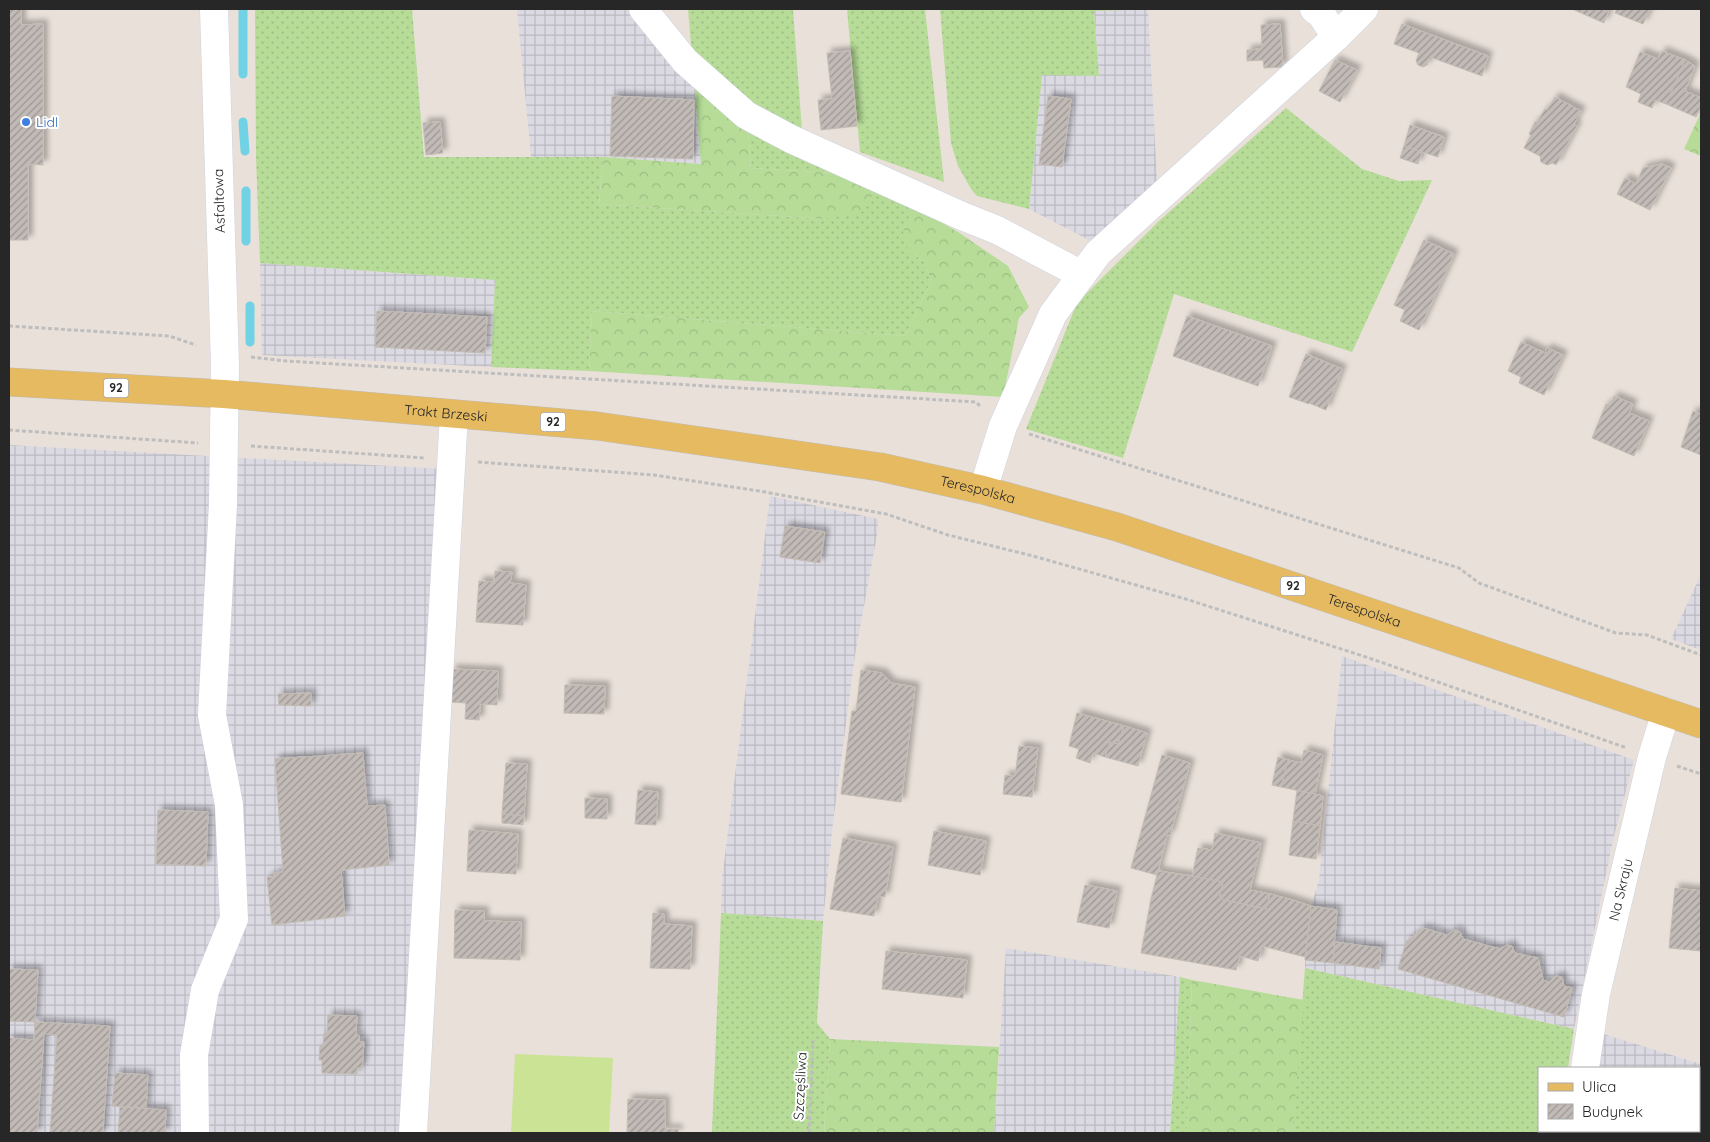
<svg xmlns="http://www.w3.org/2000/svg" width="1710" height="1142" font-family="Quicksand,sans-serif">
  <defs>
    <pattern id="industrial-grid" width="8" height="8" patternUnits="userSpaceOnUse" patternTransform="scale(1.25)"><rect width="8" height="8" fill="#dbd9e1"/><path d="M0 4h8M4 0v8" fill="none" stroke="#bcbac1"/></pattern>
    <pattern id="grass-dots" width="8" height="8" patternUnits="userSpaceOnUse" patternTransform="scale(1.25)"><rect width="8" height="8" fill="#b6dc98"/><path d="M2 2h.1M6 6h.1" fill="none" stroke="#9cbd83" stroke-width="1.8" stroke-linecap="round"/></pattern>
    <pattern id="forest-crowns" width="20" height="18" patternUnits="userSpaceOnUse" patternTransform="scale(1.25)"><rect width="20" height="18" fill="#b6dc98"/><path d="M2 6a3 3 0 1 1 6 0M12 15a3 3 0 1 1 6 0" fill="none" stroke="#9cbd83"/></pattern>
    <pattern id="building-hatch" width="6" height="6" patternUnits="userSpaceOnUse" patternTransform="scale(1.25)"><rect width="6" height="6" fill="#c1bab6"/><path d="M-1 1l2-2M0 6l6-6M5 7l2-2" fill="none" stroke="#9d9794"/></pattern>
    <filter id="shadow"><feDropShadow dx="4.5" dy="-4.5" stdDeviation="2.5" flood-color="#0004"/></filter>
  </defs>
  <rect width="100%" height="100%" fill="#e9e0d9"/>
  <path fill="url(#industrial-grid)" d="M517,9H627L694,82L701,164L603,157H531Z
    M1148,9L1157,180L1093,242L1029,209L1042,74L1099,76L1094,11Z
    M260,263L495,280L491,367L262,355Z
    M9,445L444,469L404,1133H9Z
    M770,496L878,519L877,535L855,655L833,823L823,921L721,913L722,879Z
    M1701,574V650L1671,639Z
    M1342,656L1634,760L1613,840L1574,1029L1305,968V957L1311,906L1319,880Z
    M1006,948L1180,977L1170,1133H994Z
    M1603,1034L1701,1064V1133H1591V1131H1699V1068H1599Z"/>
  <path fill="url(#grass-dots)" d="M255,9H412L424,157H603L599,204L824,219L876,191L913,206L908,250L925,262L931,281L905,336L592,311L589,371L491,367L495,280L260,263L256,157Z
    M688,9H793L802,131L746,104L690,56L691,44Z
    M847,9H925L944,182L860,152Z
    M940,9H1156L1094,11L1099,76L1042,75L1029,209L977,196L971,189L958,166L951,143Z
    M1286,108L1362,169L1399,181L1432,180L1352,352L1174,294L1123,458L1026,429L1077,303L1159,221Z
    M748,129L834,173L751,168Z
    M721,913L823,921L817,1023L830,1039L824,1133H712Z
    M1305,968L1574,1029L1568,1068H1539V1131H1559L1558,1133H1292Z
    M1180,977L1192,980L1187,1133H1170Z"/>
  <path fill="url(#forest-crowns)" d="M694,82L748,129L751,168L834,173L876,191L858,213L824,219L599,204L603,157L701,164Z
    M1701,112V156L1684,149Z
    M913,206L958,232L1008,266L1029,307L1019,318L1003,397L589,371L592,311L905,336L931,281L925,262L908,250L903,232Z
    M1192,980L1304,1000L1292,1133H1187Z
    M830,1039L999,1047L994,1133H824Z"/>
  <path fill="#cae394" d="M515,1054L613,1058L609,1133H511Z"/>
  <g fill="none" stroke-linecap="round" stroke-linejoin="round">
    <path stroke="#71d2e5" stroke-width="9" d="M243,9V74
      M243,122L245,151
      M246,191V241
      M250,306V342"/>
  </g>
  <path fill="url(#building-hatch)" stroke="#c3bcb3" filter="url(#shadow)" d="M9,9H21V25L43,24V165L28,164V240H9Z
    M1572,9H1609L1604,23Z
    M1617,9H1650L1643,24L1615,13Z
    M1280,24L1283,67L1264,68L1263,60L1247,61V50L1262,49L1261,25Z
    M1402,24L1488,56L1482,76L1430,57L1427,65L1423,67L1418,65L1416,61L1419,53L1394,44Z
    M850,51L857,126L821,130L818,100L832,99L827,53Z
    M1662,51L1685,60L1666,104L1655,100L1652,108L1638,102L1641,94L1626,87L1640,52L1658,59Z
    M1335,60L1357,70L1340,102L1319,91Z
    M1685,60L1695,66L1685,91L1701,98V106L1696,117L1666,104Z
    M612,96L694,100L693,159L610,156Z
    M1048,96L1071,99L1062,167L1039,164Z
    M1555,97L1581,111L1574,124L1577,126L1556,165L1553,163L1547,165L1541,162L1540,156L1524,148L1531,135L1529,134L1535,122H1537L1545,109L1547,110Z
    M440,122L443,153L426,155L423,123Z
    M1410,125L1444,137L1438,157L1404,146Z
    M1404,146L1422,152L1418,164L1400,158Z
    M1662,164L1671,168L1650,210L1617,194L1625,178L1636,184L1643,168Z
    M1424,240L1454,254L1419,330L1400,321L1405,310L1394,305Z
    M377,311L487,317L485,353L375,347Z
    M1187,316L1272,346L1258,386L1173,356Z
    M1521,342L1545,353L1547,348L1563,355L1544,395L1519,383L1521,377L1508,371Z
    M1306,354L1342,369L1326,410L1309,403V404L1289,397Z
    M1614,396L1633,404L1629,413L1649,421L1634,456L1592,438L1606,404L1610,405Z
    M1693,411L1701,415V455L1681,447Z
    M785,526L825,532L820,563L780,557Z
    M495,571L512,572L510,583L526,585L523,625L476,622L479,581L494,582Z
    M452,669L498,671L497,705L480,704L479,720L465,719L466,703L450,702Z
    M861,670L882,673L891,683L915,687L901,802L841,794L852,711H856Z
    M565,685L605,686L604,714L564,713Z
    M311,693V706L279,705L278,694Z
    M1077,713L1124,726L1118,744L1110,742L1105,757L1093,753L1090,763L1076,758L1079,749L1069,746Z
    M1124,726L1147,733L1138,766L1105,757L1110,742L1118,744Z
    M1019,746L1038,748L1032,797L1003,794L1005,775L1015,776Z
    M1304,750L1323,755L1315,794L1281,787L1288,760L1301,763Z
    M363,753L367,806L385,805L389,865L341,870L345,916L272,925L267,877H274V873L283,872L275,759Z
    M1162,755L1190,763L1170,835H1167L1157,875L1131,868Z
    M1278,757L1288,760L1281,787L1272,785Z
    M506,763L527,764L524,816L502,814Z
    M638,790L658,792L656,825L635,824Z
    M1297,790L1323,796L1320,826L1293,821Z
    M585,798L607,799V819L585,818Z
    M158,810L208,812L206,866L156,864Z
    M502,814L524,816L523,825L502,823Z
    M1293,821L1320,826L1316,859L1289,855Z
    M469,830L518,834L516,874L467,871Z
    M934,831L986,841L980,875L928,865Z
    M1215,833L1261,843L1250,890L1270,894L1266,909L1219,899L1223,882L1192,876L1198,848L1212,850Z
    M843,838L893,847L885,897L878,896L874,916L830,909Z
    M1158,871L1192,876L1223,882L1219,899L1266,909L1270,894L1289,899L1311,906L1305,957L1262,946L1258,961L1240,956L1236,970L1141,953L1151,899Z
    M1085,885L1117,891L1109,928L1077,922Z
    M1675,888L1701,891V951L1669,948Z
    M1311,906L1337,910L1333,963L1305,960Z
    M455,910L484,911V921L521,922L520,960L454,958Z
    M653,913L664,914V924L692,926L690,969L650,968Z
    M1423,928L1447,935L1455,930L1460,932L1463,939L1500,949L1507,945L1512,946L1515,953L1538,958L1543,980L1549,982L1556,976L1562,977L1564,986L1572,988L1564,1017L1398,969L1406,942Z
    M1335,942L1381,948L1379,969L1333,963Z
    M886,951L967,960L963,998L882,989Z
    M9,969L38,970L35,1022L9,1021Z
    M328,1015L357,1016L356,1035H359V1042H364L362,1068H357V1074L322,1073V1060H319L320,1046H323L324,1033H327Z
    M35,1022L110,1026L103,1133H50L57,1035L44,1034L37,1133H9V1038L34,1040Z
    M115,1073L148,1075L146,1108L112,1106Z
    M628,1099L665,1100V1129H678V1133H627Z
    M120,1107L166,1110L165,1133H118Z"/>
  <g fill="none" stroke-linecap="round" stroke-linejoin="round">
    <g stroke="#ced3df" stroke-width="29">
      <g id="minor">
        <path d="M643,9L685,61L746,115L791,139L962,216L997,230L1082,275"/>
        <path d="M1314,9L1321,14L1336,37"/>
        <path d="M983,490L1003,426L1053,314L1098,253L1336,37L1364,9"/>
        <path id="s1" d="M1585,1068L1596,994L1652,757L1666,712"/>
        <path d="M195,1133L194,1055L205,990L234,919L229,805L212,715L223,504L225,365L214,9"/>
        <path d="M413,1133L454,414"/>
        <path d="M1575,1133L1576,1131"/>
      </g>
    </g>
    <g stroke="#bebebe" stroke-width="29">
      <g id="major">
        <path id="s2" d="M9,382L224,394L597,426L880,467L983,490L1117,527L1701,724"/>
      </g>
    </g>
    <path stroke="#bebebe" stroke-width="3" stroke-dasharray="4 2.5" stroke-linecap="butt" d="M9,326L169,336L196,345
      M251,357L286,361L976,402L981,407
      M9,430L198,443
      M1029,434L1459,568L1479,583L1616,633L1647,635L1701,655
      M251,446L425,458
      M478,462L654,475L759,491L886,514L948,535L1033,556L1189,600L1369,658L1627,748
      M1677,766L1701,774
      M809,1133L813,1040"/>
    <use href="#minor" stroke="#fff" stroke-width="28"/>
    <use href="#major" stroke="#e6ba60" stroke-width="28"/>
  </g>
  <circle fill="#3f7fe0" stroke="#fff" stroke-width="2" cx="26" cy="122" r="5"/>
  <g text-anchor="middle" stroke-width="4" stroke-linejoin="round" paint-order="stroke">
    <g fill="#fff" stroke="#686868" stroke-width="1">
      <rect x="103.5" y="378.5" width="25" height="19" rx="4"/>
      <rect x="540.5" y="412.5" width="25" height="19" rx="4"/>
      <rect x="1280.5" y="576.5" width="25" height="19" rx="4"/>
    </g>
    <g font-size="12" font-weight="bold" fill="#272727">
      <text x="116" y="392">92</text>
      <text x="553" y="426">92</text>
      <text x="1293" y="590">92</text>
    </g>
    <g font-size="14" fill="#366cbe" stroke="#fff" text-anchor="start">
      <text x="36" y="127">Lidl</text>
    </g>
    <g font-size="14" fill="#272727" stroke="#fff">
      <text transform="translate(219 201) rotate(-92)" y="5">Asfaltowa</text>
      <text dy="5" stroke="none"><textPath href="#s2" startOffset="438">Trakt Brzeski</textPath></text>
      <text dy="5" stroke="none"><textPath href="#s2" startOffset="976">Terespolska</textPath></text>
      <text dy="5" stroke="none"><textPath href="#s2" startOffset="1381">Terespolska</textPath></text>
      <text dy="5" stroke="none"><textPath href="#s1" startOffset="182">Na Skraju</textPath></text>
      <text transform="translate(800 1086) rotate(-87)" y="5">Szczęśliwa</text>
    </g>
  </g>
  <rect width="1710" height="1142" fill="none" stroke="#272727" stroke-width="20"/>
  <rect x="1538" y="1067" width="162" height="65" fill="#ffffff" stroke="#a9a9a9"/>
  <rect x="1548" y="1083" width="25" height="8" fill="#e6ba60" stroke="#a9a9a9"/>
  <text x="1582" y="1092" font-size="15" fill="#272727">Ulica</text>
  <rect x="1548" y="1104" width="25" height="15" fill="url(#building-hatch)" stroke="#a9a9a9"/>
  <text x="1582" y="1117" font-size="15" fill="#272727">Budynek</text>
</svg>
